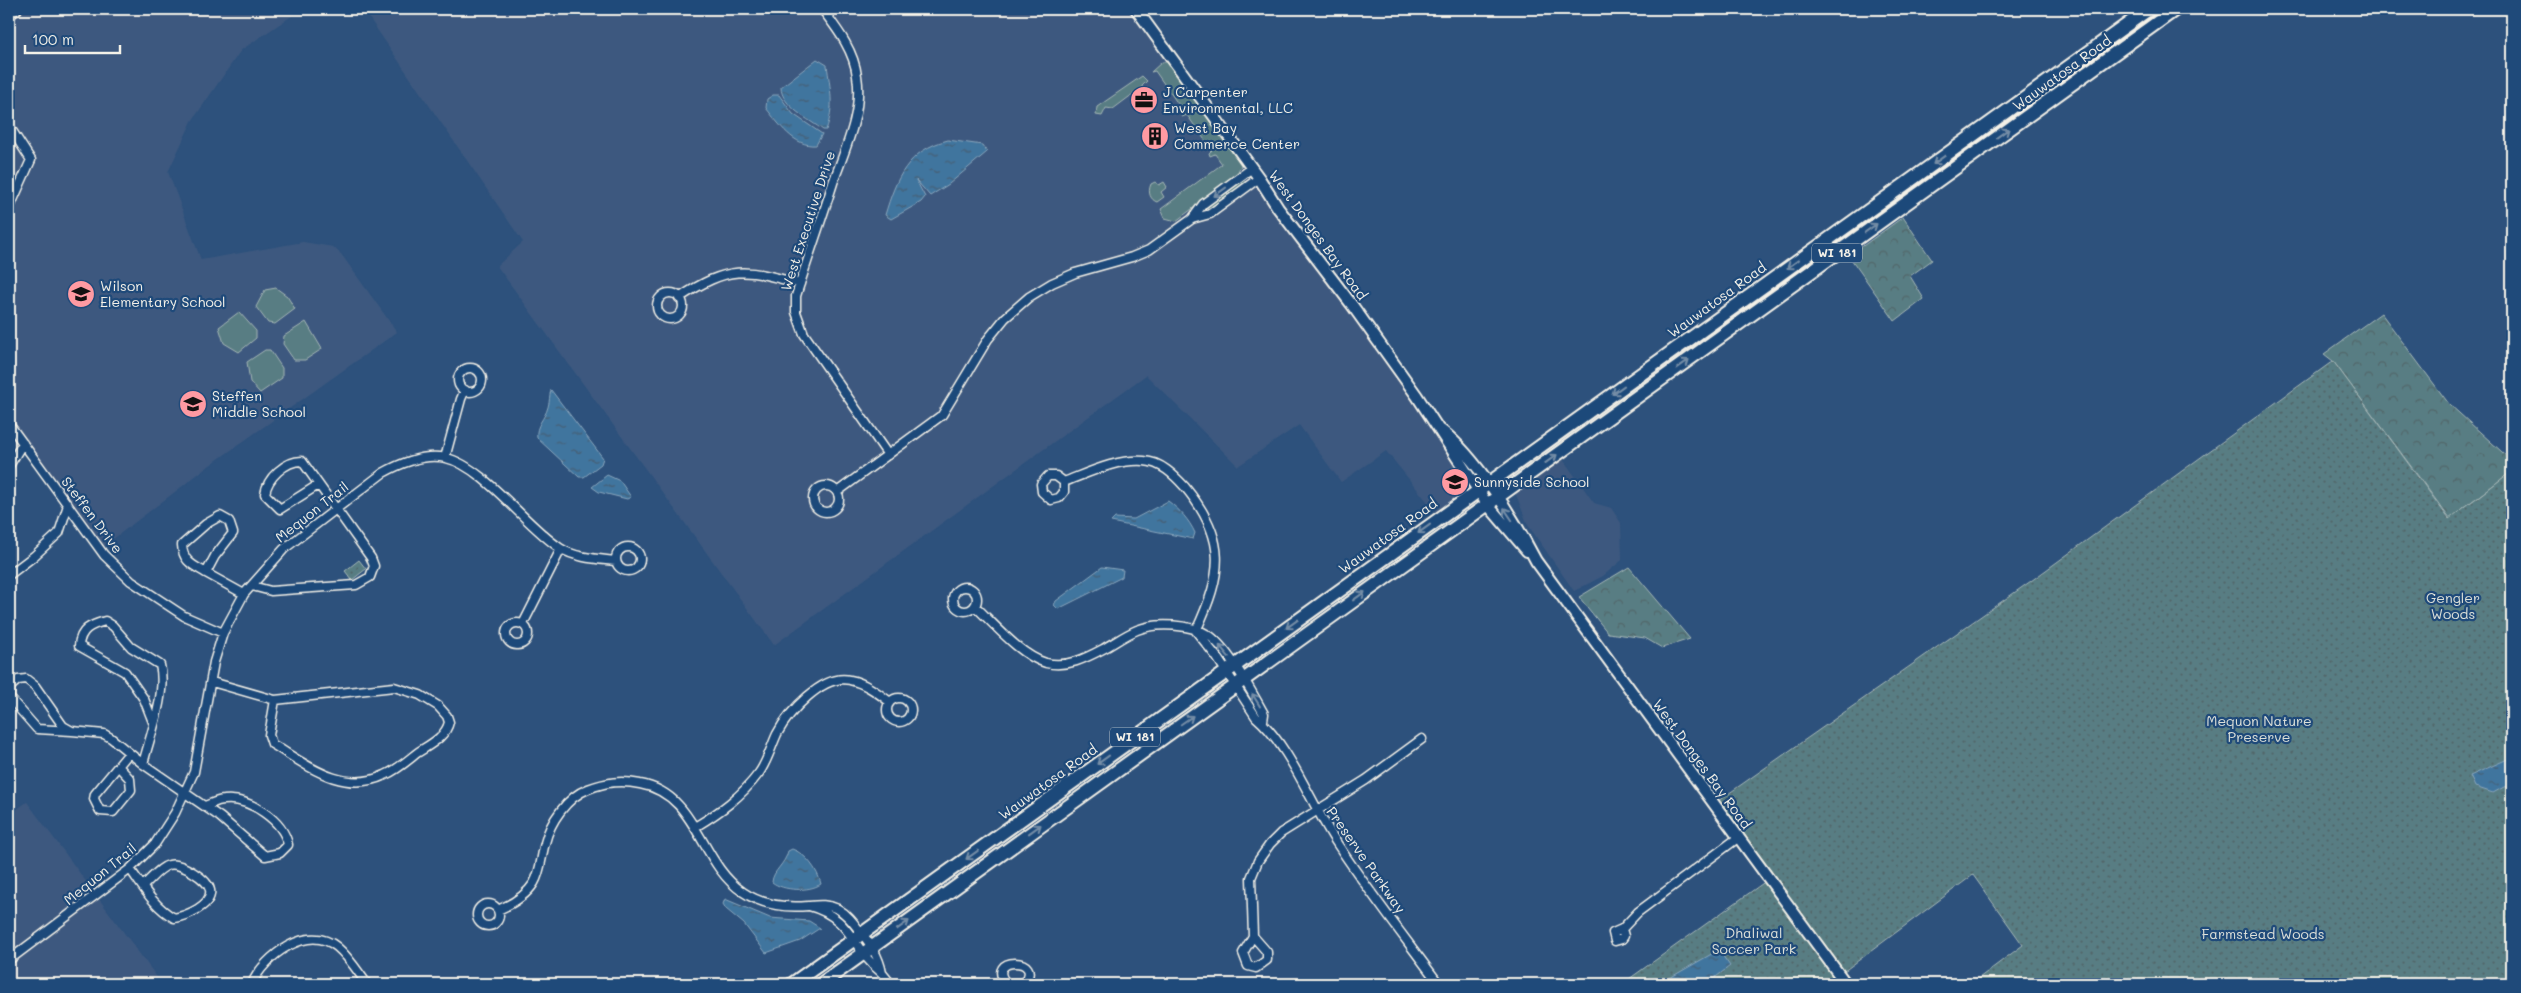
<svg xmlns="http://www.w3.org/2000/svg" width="2521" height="993" font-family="Mali,sans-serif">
  <defs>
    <pattern id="forest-crowns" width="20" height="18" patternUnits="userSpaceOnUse" patternTransform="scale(1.25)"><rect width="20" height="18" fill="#587d83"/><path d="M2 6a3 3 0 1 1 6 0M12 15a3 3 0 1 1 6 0" fill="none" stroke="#516568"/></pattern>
    <pattern id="park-dots" width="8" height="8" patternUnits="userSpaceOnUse" patternTransform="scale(1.25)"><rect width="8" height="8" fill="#587d83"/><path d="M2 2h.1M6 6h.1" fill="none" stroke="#516568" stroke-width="1.8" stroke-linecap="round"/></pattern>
    <pattern id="water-ripples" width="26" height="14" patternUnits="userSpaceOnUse" patternTransform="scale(1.25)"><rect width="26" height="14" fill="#41749e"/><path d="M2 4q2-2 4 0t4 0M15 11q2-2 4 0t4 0" fill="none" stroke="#455e72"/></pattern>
  </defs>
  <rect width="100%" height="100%" fill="#2d517c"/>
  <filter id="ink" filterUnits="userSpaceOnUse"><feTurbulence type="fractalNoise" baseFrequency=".02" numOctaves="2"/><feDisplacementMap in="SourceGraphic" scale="10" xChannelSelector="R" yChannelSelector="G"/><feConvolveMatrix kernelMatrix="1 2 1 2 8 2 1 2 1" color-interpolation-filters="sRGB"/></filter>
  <g filter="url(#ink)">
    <path fill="#3e597f" d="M9,9H302L241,50L192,121L168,172L201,260L303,242L333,247L341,254L397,332L210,465L100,549L9,424V209L30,161L23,166L9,192Z
      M363,9H1136L1350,308L1487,483L1440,517L1386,451L1341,482L1299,425L1238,466L1146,375L774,645L497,266L523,242Z
      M1562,458L1594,503L1611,508L1621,523L1622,560L1603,576L1574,591L1528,525L1515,492Z
      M27,802L162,984H9V815Z"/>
    <path fill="#587d83" stroke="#a6b7b6" d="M1162,62H1168L1241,165L1236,176L1176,221L1165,218L1161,209L1222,164L1215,154L1210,156L1209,153L1212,150L1187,115L1182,117L1180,114L1183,111L1155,71L1151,72Z
      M1142,76L1147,81L1142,86L1144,93L1141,88L1113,109L1106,108L1102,116L1096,115L1097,107Z
      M1243,180L1246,182L1244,184L1208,209V205Z
      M1155,182L1159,185L1164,182L1167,187L1161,192L1164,197L1157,202C1151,200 1147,193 1151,184Z
      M276,288L287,296L295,309L275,324L268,323L256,307L265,290Z
      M239,312L256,331V338L239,352L224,343L219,327Z
      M306,322L322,349L305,360H294L283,344L284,336Z
      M265,350H270L282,368V378L260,393L250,382L247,362Z"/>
    <path fill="url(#forest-crowns)" stroke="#a6b7b6" d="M1903,217L1932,260L1910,276L1924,299L1895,321L1849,256Z
      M2381,313L2449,404L2512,461V471L2459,511L2512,548L2450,519L2333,361L2324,354Z
      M1629,567L1690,639L1662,648L1645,638L1608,633L1579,597Z"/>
    <path fill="url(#park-dots)" stroke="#a6b7b6" d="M2333,361L2449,519L2512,471V984H1971L2023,945L1973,875L1843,972L1718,801L2031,581Z
      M359,560L366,569L352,580L345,571Z
      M1766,881L1842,984H1622Z"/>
    <path fill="url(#water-ripples)" stroke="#89a6bc" d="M817,59L827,65C830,88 835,107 826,130H823C810,120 781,106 781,87Z
      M773,95H779L793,114L822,134L816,145C794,147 779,124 766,108L767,99Z
      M948,140L982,145L987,152L949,184L930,196L916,180L925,197L921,202L891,219L885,215C896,178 908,150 948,140Z
      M551,390L603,458L601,464L584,477H579L537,438C535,425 545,419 548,407C550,401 549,396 551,390Z
      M607,475L620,481L631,497L627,499L599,492L592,487Z
      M1168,501C1180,510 1189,520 1195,533L1193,539L1111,522L1115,518L1134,519Z
      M1102,567L1123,570L1122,577L1058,609L1054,605L1056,601Z
      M2512,757V785L2504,787L2493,793L2475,787L2470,776Z
      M792,849C805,853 818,870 821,884C809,892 783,891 772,882C773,870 785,865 788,851Z
      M725,899L770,918L809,921L820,928L800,941L766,953L744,924L726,909L723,904Z
      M1715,952L1722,955L1730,966L1707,984H1659Z"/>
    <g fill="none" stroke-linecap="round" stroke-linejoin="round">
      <g stroke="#f4f1e8" stroke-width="11">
        <path id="minor" d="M822,9C837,29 854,50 857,76C863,112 845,149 833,183C821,221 808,258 796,296V312L804,334L888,455
          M9,126L31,160L9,209
          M1192,219L1203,204L1252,168
          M657 306a13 13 0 1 1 26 0a13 13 0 1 1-26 0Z
          M679,298C729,265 745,268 800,284
          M458 380a12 12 0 1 1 24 0a12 12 0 1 1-24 0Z
          M9,424L104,555L131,581L184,616L223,633
          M445,458L461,399L465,390
          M9,466L23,443
          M1064,482V492L1059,498L1051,500L1042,492L1041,484L1048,476H1056L1064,482C1090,472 1116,459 1144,461C1161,462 1174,475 1185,487C1228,539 1223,573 1196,631
          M813 499a13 13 0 1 1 26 0a13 13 0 1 1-26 0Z
          M837,492L942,415L988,339L1005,318L1029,297L1052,283L1075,273L1132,257L1149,250L1192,219L1210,214L1259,178
          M616 559a12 12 0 1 1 24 0a12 12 0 1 1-24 0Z
          M206,573C193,565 183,562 182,545L206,524L220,516L229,521L233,533L215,556L206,573L244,594
          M9,575L34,556L59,533L68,505
          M252,586L271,591L298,589L356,585L370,577L374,566L371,558L302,461C285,461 267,478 265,494L280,509L318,485
          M953 599a12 12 0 1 1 24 0a12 12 0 1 1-24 0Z
          M975,606C994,624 1021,656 1046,663C1067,668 1086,658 1103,649C1114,643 1125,635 1137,630C1156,622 1192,624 1210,636C1229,650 1252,692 1264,714L1263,721
          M506 634a11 11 0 1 1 22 0a11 11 0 1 1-22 0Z
          M523,624L561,549
          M1196,631L1216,656L1256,717C1291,747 1311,805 1338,845C1369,892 1405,938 1439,984
          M212,682L275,700L269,735L272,744C307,765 343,795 385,775C397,770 407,761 417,753C429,745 446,737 449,722L447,716L438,706L420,695L394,687L275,700
          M887 710a12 12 0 1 1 24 0a12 12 0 1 1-24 0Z
          M72,731L37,729L9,697L10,687L18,680L26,679L35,686L63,726L72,731L104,734L111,738L143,764L220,817L265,856L280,853L288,845C284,821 249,797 224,800C218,800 211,804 205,806
          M143,764C150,736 167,692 160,665L131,647L113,626L105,621C91,625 80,629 79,646L125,672L144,699L153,722
          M118,766L130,779L131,790L113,812L100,811L94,799L95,794L129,753
          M695,827C720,812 741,797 759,773C767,762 771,747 777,734C788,713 823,673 850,680C865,683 878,693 890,702
          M130,869C143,887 154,907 174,918C185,916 213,906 210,890C208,879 180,862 169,865C160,867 150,880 143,886
          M477 915a11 11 0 1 1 22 0a11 11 0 1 1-22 0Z
          M498,910C512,904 526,896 534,883C541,871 541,857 545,843C550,822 567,797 588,789C606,782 621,780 640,784C698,794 699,863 743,892C762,905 785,908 808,906C819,905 827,904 838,909C847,914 853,922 859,930C870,943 879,956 882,973C851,949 853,918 809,906
          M1622,929L1624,936L1622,939L1615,941L1613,933L1622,929L1638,912L1739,837
          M1253,936L1267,952V960L1256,968L1248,966L1243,953L1253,936L1251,878L1258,861L1270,844L1281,833L1366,780L1422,739
          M9,960L130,869L155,844L175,813L194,772L214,662L223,633L244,594L284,549L383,473C401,463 424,453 446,458C483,466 526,526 560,548C575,558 598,559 616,561
          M882,973L891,984
          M252,984C264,956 308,923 337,947C349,957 358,972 367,984
          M1007,984C982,956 1048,956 1023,984"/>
      </g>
      <g stroke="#f4f1e8" stroke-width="14">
        <path id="tertiary" d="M1136,9L1259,178L1278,208L1352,305L1417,396L1487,504L1527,551
          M9,14L16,9
          M1441,430C1477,457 1515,521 1536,561L1846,984"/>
      </g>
      <g stroke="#f4f1e8" stroke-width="16">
        <path id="primary" d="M792,984L2149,9
          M821,984L2176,9"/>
      </g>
      <use href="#minor" stroke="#1f4a7a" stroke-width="8"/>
      <use href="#tertiary" stroke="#1f4a7a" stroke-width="10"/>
      <use href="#primary" stroke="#1f4a7a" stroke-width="12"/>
    </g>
    <defs><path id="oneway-shaft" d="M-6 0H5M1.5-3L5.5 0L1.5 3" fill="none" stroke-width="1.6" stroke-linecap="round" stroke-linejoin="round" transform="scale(1.25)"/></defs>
    <g stroke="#748da6">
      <use href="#oneway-shaft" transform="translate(2003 133) rotate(-36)"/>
      <use href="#oneway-shaft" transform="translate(1939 160) rotate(144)"/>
      <use href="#oneway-shaft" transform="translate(1220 192) rotate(144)"/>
      <use href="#oneway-shaft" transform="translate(1871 228) rotate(-36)"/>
      <use href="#oneway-shaft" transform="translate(1793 264) rotate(144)"/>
      <use href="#oneway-shaft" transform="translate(1683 364) rotate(-36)"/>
      <use href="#oneway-shaft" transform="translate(1618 390) rotate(144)"/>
      <use href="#oneway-shaft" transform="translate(1551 459) rotate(-36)"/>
      <use href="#oneway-shaft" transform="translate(1508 514) rotate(-124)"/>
      <use href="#oneway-shaft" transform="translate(1424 529) rotate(144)"/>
      <use href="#oneway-shaft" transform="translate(1359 596) rotate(-36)"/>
      <use href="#oneway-shaft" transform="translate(1292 624) rotate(144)"/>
      <use href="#oneway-shaft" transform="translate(1224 651) rotate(-129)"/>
      <use href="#oneway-shaft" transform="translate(1256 700) rotate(-122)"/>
      <use href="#oneway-shaft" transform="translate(1187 720) rotate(-35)"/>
      <use href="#oneway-shaft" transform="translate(1103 760) rotate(144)"/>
      <use href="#oneway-shaft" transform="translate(1035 829) rotate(-36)"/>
      <use href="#oneway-shaft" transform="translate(972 855) rotate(144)"/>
      <use href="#oneway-shaft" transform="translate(903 925) rotate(-36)"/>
    </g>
  </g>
  <defs>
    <g id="office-disc" transform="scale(1.4375)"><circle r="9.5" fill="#ff9aa2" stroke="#1f4a7a"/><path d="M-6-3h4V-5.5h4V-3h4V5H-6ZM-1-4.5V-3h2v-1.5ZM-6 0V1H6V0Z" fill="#111"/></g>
    <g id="building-disc" transform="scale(1.4375)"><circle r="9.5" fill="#ff9aa2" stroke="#1f4a7a"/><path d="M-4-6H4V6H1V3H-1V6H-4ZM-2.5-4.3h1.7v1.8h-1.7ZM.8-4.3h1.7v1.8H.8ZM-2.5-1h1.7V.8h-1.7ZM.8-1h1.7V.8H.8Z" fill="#111"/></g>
    <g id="school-disc" transform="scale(1.4375)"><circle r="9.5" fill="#ff9aa2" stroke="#1f4a7a"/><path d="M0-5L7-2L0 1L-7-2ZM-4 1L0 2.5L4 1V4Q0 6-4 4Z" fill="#111"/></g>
  </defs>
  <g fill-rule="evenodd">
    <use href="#office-disc" x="1144" y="100"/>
    <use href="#building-disc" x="1155" y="136"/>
    <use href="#school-disc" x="81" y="294"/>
    <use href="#school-disc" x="193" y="404"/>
    <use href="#school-disc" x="1455" y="482"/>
  </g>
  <g text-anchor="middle" stroke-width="4.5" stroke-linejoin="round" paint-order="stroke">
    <g fill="#1f4a7a" stroke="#b4bfc7" stroke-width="1">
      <rect x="1812" y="243.5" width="50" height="19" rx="4"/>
      <rect x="1110" y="727.5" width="50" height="19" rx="4"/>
    </g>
    <g font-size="12" font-weight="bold" fill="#f4f1e8">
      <text x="1837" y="257">WI 181</text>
      <text x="1135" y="741">WI 181</text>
    </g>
    <g font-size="14" fill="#f4f1e8" stroke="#1f4a7a">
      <text transform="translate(2062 73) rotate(-36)" y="5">Wauwatosa Road</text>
      <text transform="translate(808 221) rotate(-72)" y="5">West Executive Drive</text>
      <text transform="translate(1318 235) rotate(54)" y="5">West Donges Bay Road</text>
      <text transform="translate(1717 300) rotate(-36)" y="5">Wauwatosa Road</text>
      <text transform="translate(312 512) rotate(-38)" y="5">Mequon Trail</text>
      <text transform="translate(92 515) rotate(53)" y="5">Steffen Drive</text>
      <text transform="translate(1388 536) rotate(-36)" y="5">Wauwatosa Road</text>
      <text transform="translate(1702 764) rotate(54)" y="5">West Donges Bay Road</text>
      <text transform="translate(1048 782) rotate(-36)" y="5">Wauwatosa Road</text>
      <text transform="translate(1366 860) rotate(55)" y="5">Preserve Parkway</text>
      <text transform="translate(100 874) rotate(-39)" y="5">Mequon Trail</text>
    </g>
    <g font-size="14" fill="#f4f1e8" stroke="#1f4a7a" text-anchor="start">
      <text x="1163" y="97">J Carpenter<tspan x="1163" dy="16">Environmental, LLC</tspan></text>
      <text x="1174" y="133">West Bay<tspan x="1174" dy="16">Commerce Center</tspan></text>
      <text x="100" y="291">Wilson<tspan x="100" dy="16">Elementary School</tspan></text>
      <text x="212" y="401">Steffen<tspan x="212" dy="16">Middle School</tspan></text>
      <text x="1474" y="487">Sunnyside School</text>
    </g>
    <g font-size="14" fill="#dde0d9" stroke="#1f4a7a">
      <text x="2453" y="603">Gengler<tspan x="2453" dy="16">Woods</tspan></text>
      <text x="2259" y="726">Mequon Nature<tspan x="2259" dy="16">Preserve</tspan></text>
      <text x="1754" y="938">Dhaliwal<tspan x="1754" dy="16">Soccer Park</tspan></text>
      <text x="2263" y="939">Farmstead Woods</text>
    </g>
  </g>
  <rect width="2521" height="993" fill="none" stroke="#1f4a7a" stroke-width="30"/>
  <rect x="15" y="15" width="2491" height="963" fill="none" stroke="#f4f1e8" stroke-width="2" filter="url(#ink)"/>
  <path d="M25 45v8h95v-8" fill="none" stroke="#f4f1e8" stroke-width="2.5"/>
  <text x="32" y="45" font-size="15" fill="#f4f1e8" stroke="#1f4a7a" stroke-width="4" paint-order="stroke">100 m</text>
</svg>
